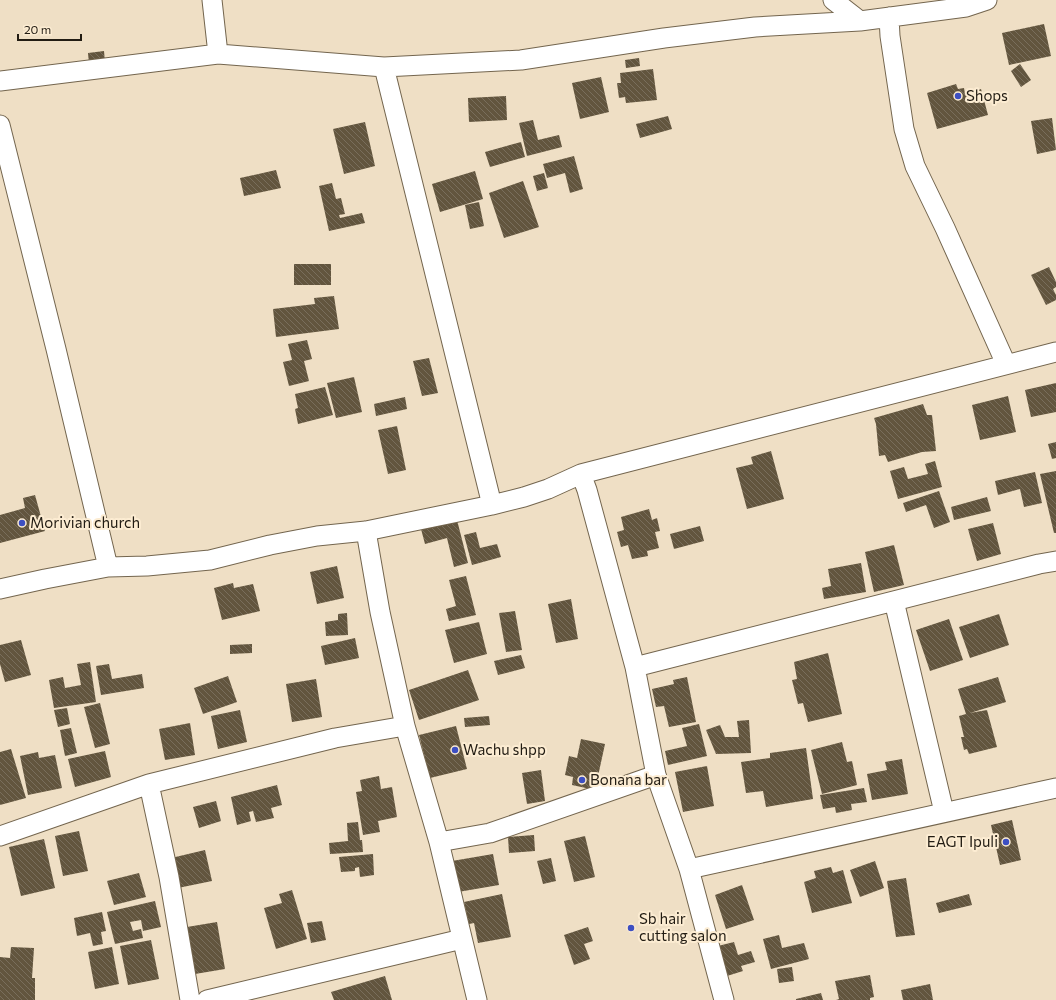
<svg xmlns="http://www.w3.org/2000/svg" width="1056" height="1000" font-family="Commissioner,sans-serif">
  <defs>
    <pattern id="building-back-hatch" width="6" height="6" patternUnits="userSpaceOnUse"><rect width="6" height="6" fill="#62553e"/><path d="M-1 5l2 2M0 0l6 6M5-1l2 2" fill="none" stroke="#796e5c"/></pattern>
  </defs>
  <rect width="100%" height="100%" fill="#efdfc5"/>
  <path fill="url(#building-back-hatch)" d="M1044,24L1051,56L1009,65L1002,33Z
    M104,51L105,62L89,64L88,53Z
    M639,58L640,66L626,68L625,60Z
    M1020,64L1031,80L1021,87L1011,71Z
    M653,69L657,100L626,103L625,97L619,98L617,83H621L620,73Z
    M601,77L609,112L580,119L572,83Z
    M956,84L958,89L964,88L965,94L981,89L988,115L937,129L927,93Z
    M506,96L507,120L469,122L468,98Z
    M668,116L672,129L640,138L636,124Z
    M1052,118L1056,150L1037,154L1031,121Z
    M533,120L538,140L559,135L562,147L527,156L519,123Z
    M365,122L375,166L344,174L333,129Z
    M521,142L525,157L490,167L485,152Z
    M574,156L583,189L570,193L565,173L547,178L543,164Z
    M276,170L281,188L244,196L240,178Z
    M475,171L483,199L440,212L432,184Z
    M544,173L548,188L537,191L533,176Z
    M523,181L539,227L504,238L489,193Z
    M332,183L336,199L341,198L345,214L339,215L340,218L362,213L365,223L329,231L319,186Z
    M479,202L484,226L470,229L465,205Z
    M294,264H331V285H294Z
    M1049,267L1056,282V287L1053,289L1056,295V300L1046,305L1031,275Z
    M334,296L339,329L276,337L273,309L315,304L314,298Z
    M307,340L312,359L304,361L309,381L289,386L283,362L292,360L288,344Z
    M429,358L438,393L422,396L413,361Z
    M354,377L362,412L336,418L327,383Z
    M1056,383V412L1031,417L1025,390Z
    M325,387L333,415L298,424L295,409L298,408L295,394Z
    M1008,396L1016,432L980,440L972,405Z
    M405,397L407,409L376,416L374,404Z
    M923,404L927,415H932L936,451L922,452L888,462L885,455L879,456L876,424L874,418Z
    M397,426L406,470L388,474L378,430Z
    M1056,442V458L1052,459L1048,444Z
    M771,451L784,499L747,509L736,468L753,464L751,457Z
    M935,461L942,487L898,499L890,471L904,467L908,479L928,474L925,464Z
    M1056,471V533H1054L1040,474Z
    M1035,472L1042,503L1024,507L1020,489L998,495L995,481Z
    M939,491L950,522L934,528L926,505L906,512L903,503Z
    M35,495L45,531L0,543V515L25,508L23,498Z
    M987,497L991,511L954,520L951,507Z
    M649,509L652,520L657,518L660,531L655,532L659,548L647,551L648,556L632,559L628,545L621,547L617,532L624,530L621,517Z
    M457,520L468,563L454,567L447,538L425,544L421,529Z
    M993,523L1001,554L977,561L968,529Z
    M700,526L704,541L674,549L670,534Z
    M476,532L480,548L497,544L501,557L472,565L464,535Z
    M894,545L904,585L874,592L865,552Z
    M861,563L866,592L824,599L822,588L831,586L828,569Z
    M337,566L344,598L317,604L310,572Z
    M466,576L476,615L449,621L446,609L456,606L449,580Z
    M233,583L234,588L253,584L260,611L222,620L214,588Z
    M571,599L578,639L556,643L548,604Z
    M515,611L522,650L506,652L499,613Z
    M347,613L348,635L326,636L325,622L338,620V614Z
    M999,614L1009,645L970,658L959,627Z
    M949,619L963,660L930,671L916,630Z
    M479,622L487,654L454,663L445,630Z
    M355,638L359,658L325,665L321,646Z
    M21,640L31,675L5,682L0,664V645Z
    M252,644V653L230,654V645Z
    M828,653L842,714L808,722L803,703L798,704L792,680L797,679L794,662Z
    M521,655L525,668L498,675L494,661Z
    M90,662L96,702L54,708L49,680L63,677L65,688L81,685L77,664Z
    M109,664L112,679L142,674L144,688L101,695L96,666Z
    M468,670L479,700L419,720L409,690Z
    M228,676L237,702L203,714L194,688Z
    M687,677L696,722L669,727L664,706L656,707L652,689L674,684L673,680Z
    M998,677L1006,702L970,713L987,710L997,747L969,754L967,749L964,750L961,737H964L959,716L966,714L958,689Z
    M316,679L322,717L292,722L286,684Z
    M100,703L110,744L95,748L84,707Z
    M67,708L70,724L58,727L54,710Z
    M240,710L247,742L218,749L211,716Z
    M489,716L490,725L465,727L464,718Z
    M749,720L751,753L716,754L706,730L720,725L725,737H739L737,721Z
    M190,723L195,755L165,760L159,729Z
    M699,724L707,756L668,765L665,751L687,746L682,728Z
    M456,726L467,769L430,778L419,735Z
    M71,728L77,753L65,756L60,730Z
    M581,739L605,744L595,790L572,785L573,777L565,775L569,756L577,758Z
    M842,742L847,762L852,761L857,785L822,794L811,750Z
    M806,748L813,799L766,807L763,791L746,793L741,762L770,758V753Z
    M11,749L26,798L0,805V752Z
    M105,751L111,777L75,787L68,759Z
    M38,752L39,758L55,755L62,788L28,795L20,756Z
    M902,759L908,794L872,800L867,774L887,770L885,762Z
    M707,766L714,806L683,812L675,772Z
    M541,770L545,801L527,804L522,773Z
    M379,776L381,789L392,787L397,817L378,821L380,832L363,835L356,792L362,791L360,780Z
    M277,785L282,805L271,808L274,818L256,822L253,811L249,812L251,821L237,825L231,797Z
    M864,788L867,802L851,804L852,810L836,813L835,807L823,809L820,795Z
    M216,801L221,821L199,828L193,807Z
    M1012,820L1021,860L1000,865L991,825Z
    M358,822L360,840H362L363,852L330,854L329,843L348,841L347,823Z
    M79,831L88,871L63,876L55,836Z
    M534,835L535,851L509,853L508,837Z
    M585,836L595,877L574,882L564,841Z
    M44,839L55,888L21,896L9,847Z
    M205,850L212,881L173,889L167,859Z
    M373,854L374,875L360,877L359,867L355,868V871L341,872L339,857Z
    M493,854L499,885L458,892L452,861Z
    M551,858L556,881L543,884L537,861Z
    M875,861L884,888L860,897L850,870Z
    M831,867L833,873L843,870L852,903L812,913L804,882L816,878L814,871Z
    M139,873L146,897L114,905L107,881Z
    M906,878L915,935L896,937L887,881Z
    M742,885L754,920L726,929L715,895Z
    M292,890L307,939L276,949L264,908L282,903L279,894Z
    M502,894L511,937L478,943L474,923L469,924L464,902Z
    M969,894L972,905L939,913L936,903Z
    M155,901L161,927L143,931L141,920L130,922L133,931L141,929L143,938L115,944L107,912Z
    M102,912L106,931L101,932L103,944L93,946L90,933L77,936L74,918Z
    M322,921L326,940L311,943L307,923Z
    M217,922L225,969L195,974L187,927Z
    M588,927L593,941L584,944L590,959L574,965L564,935Z
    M779,935L782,948L804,943L809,959L771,969L763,939Z
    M151,940L159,979L128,985L120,946Z
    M734,942L738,955L751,951L755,962L741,966L743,971L727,976L718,946Z
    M11,947L34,948L32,978H35V1000H0V957L10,958Z
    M112,947L119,984L95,989L88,952Z
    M792,967L794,981L779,983L777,969Z
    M870,975L874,997L870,998V1000H836L839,999L835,981Z
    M385,976L392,1000H334L331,992Z
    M930,984L933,1000H903L901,990Z
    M821,993L823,1000H796V999Z"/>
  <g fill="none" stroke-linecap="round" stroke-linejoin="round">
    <g stroke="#73654e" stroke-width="21">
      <path id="street" d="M212,0L218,54
        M833,0L860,21
        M889,17L890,36L904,129L915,166L945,228L1006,364
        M384,67L521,60L664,38L755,27L860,21L966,7L987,0
        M0,81L218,54L384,67L492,505
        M0,125L56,349L108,567
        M581,474L1056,352
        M366,531L380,612L405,726L439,842L477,1000
        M0,589L45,579L108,567L147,566L210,560L270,545L317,536L366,531L492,505L524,497L548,489L581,474L587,490L635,667L656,775L689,869L724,1000
        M894,601L944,812
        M635,667L1039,564L1056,561
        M149,784L169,877L190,1000
        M0,836L149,784L335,738L405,726
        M439,842L490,833L656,775
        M689,869L1056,788
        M207,1000L462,939"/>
    </g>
    <use href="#street" stroke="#fff" stroke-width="19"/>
  </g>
  <g fill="#3d4fc2" stroke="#fcecd2" stroke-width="1.5">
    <circle cx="958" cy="96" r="4"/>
    <circle cx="22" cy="523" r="4"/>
    <circle cx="455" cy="750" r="4"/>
    <circle cx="582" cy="780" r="4"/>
    <circle cx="1006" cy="842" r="4"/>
    <circle cx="631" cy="928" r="4"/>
  </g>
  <g text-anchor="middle" stroke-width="4" stroke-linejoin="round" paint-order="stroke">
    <g font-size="15" fill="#221c13" stroke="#fcecd2" text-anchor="start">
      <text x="966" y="101">Shops</text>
      <text x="30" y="528">Morivian church</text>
      <text x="463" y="755">Wachu shpp</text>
      <text x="590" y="785">Bonana bar</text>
      <text x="998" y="847" text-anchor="end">EAGT Ipuli</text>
      <text x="639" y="924">Sb hair<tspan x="639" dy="17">cutting salon</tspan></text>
    </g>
  </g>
  <path d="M18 34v6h63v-6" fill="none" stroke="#221c13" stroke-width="2"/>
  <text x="24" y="34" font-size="12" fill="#221c13" stroke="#fcecd2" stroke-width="3" paint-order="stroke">20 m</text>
</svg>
